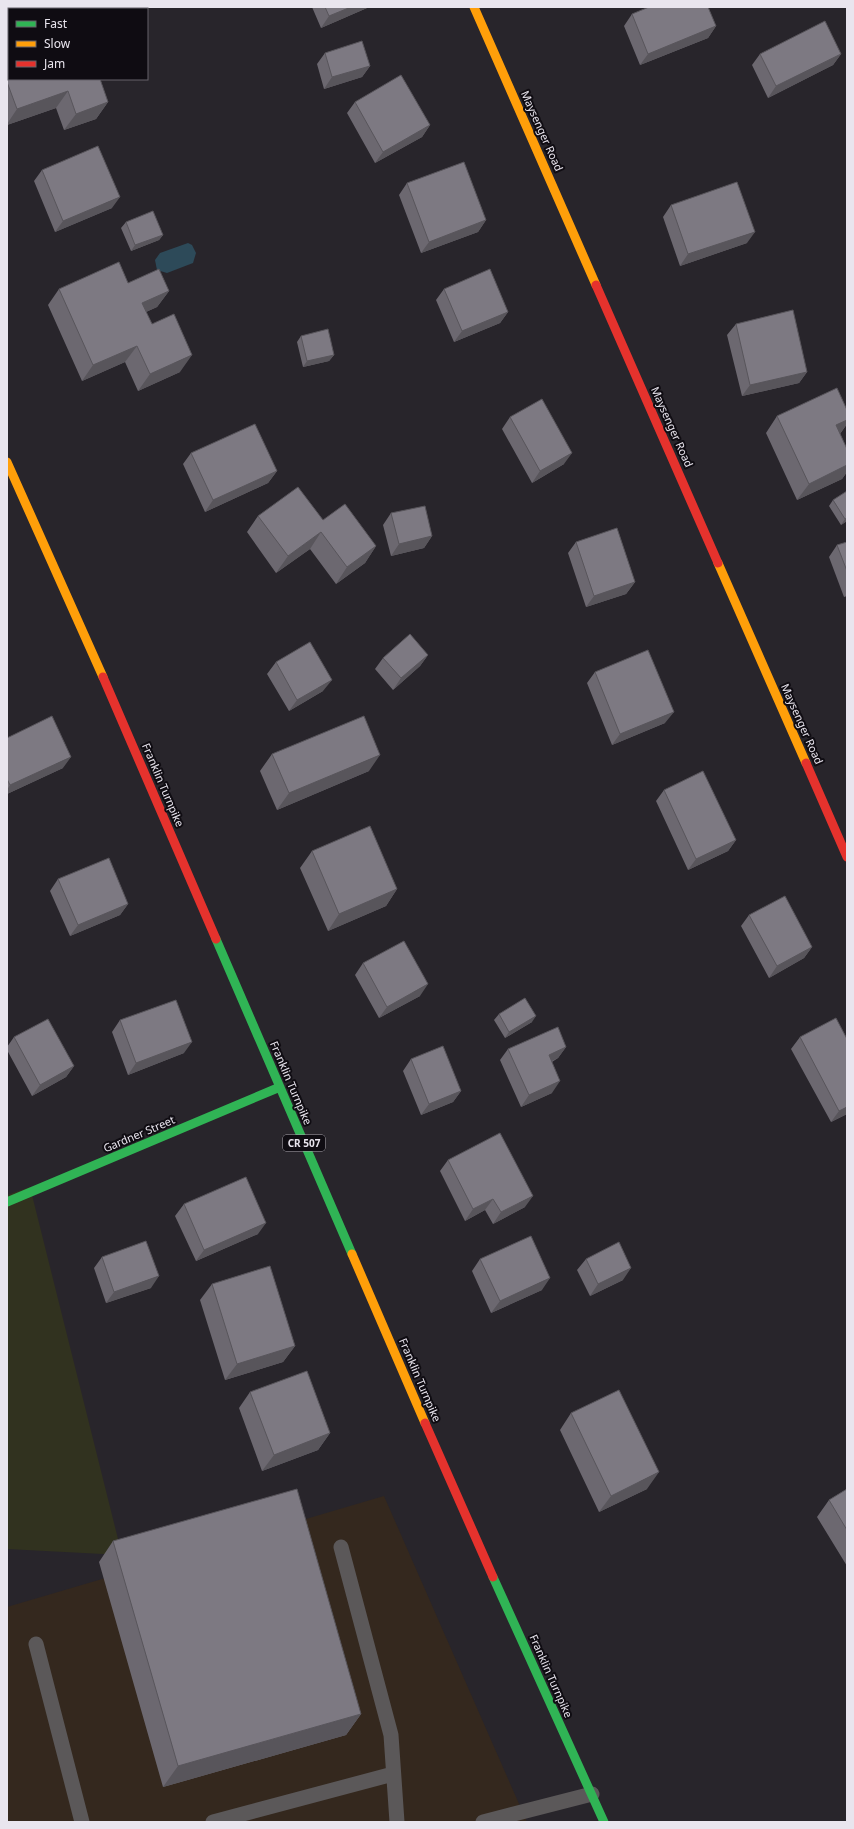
<svg xmlns="http://www.w3.org/2000/svg" width="854" height="1829" font-family="'Noto Sans',sans-serif">
  <rect width="100%" height="100%" fill="#28252b"/>
  <path fill="#34281e" d="M384,1496L527,1822H7V1607Z"/>
  <path fill="#31321f" d="M30,1187L122,1555L7,1549V1195Z"/>
  <path fill="#2d4a59" d="M188,243L192,245L196,253L193,263L167,273L157,270L155,260L160,253Z"/>
  <g fill="none" stroke-linecap="round" stroke-linejoin="round">
    <path stroke="#5b5859" stroke-width="15" d="M341,1547L391,1735L397,1822
      M36,1644L82,1822
      M213,1822L393,1774
      M483,1822L592,1794"/>
    <path stroke="#30b455" stroke-width="9" d="M216,939L352,1254
      M7,1202L280,1087
      M493,1577L604,1822"/>
    <path stroke="#ff9f0a" stroke-width="9" d="M474,7L596,285
      M7,462L103,677
      M718,563L806,763
      M352,1254L425,1423"/>
    <path stroke="#e5322d" stroke-width="9" d="M596,285L718,563
      M103,677L216,939
      M806,763L847,857
      M425,1423L493,1577"/>
  </g>
  <path fill="#6c6870" d="M7,7H43L41,9H9V26L7,27Z
    M312,7H368L367,8L321,28Z
    M632,14L716,26L708,38L640,65L624,26Z
    M325,53L370,66L362,77L324,89L317,64Z
    M760,54H841L833,65L768,98L752,65Z
    M7,57L9,79H100L108,102L96,119L64,130L56,108L7,125Z
    M355,102L430,125L422,137L375,163L347,113Z
    M42,170L112,208L55,232L34,181Z
    M407,183L486,220L478,232L421,253L399,195Z
    M671,205L747,243L680,266L663,217Z
    M126,222L163,235L159,240L131,251L121,228Z
    M128,283L169,291L157,307L146,312L152,324L180,372L138,391L125,362L82,381L48,305L59,289Z
    M444,289L508,312L500,323L454,342L436,300Z
    M736,324L807,372L799,383L742,396L727,335Z
    M301,336L334,355L329,361L303,367L297,342Z
    M847,410V424L840,434L847,449V472L842,479L797,500L766,433L777,416Z
    M510,417L564,464L532,483L502,429Z
    M191,453L277,471L268,483L205,512L183,464Z
    M833,500L847,521L841,525L829,506Z
    M391,513L432,536L424,548L391,556L383,525Z
    M258,516L323,520L376,546L365,563L336,584L310,549L276,573L247,532Z
    M576,542L635,582L626,594L586,607L568,553Z
    M847,542V596L844,597L829,557L837,545Z
    M428,655L420,666L393,690L375,669L383,658Z
    M276,662L323,691L289,711L267,674Z
    M595,672L665,723L612,745L587,683Z
    M7,738L63,768L7,794Z
    M272,754L369,771L277,810L260,771Z
    M664,790L736,840L728,851L688,870L656,801Z
    M312,851L397,889L386,906L328,931L300,868Z
    M58,879L128,904L120,915L70,936L50,891Z
    M749,915L812,947L804,958L769,978L741,926Z
    M363,963L420,996L379,1018L355,975Z
    M499,1014L532,1022L505,1038L494,1020Z
    M120,1020L184,1053L128,1075L112,1032Z
    M14,1037L74,1066L66,1077L32,1096L7,1050V1047Z
    M800,1037L847,1114L831,1122L791,1049Z
    M566,1047L558,1058L552,1062V1093L521,1107L500,1060L508,1049Z
    M411,1059L461,1091L453,1102L421,1115L403,1071Z
    M448,1160L525,1207L493,1224L485,1210L465,1221L440,1171Z
    M184,1204L258,1234L196,1261L175,1216Z
    M102,1257L151,1288L106,1303L94,1268Z
    M480,1259L542,1290L491,1313L472,1271Z
    M586,1259L623,1280L590,1296L577,1270Z
    M212,1284L295,1346L283,1362L225,1380L200,1300Z
    M250,1392L330,1433L318,1450L262,1471L239,1408Z
    M571,1413L647,1489L599,1512L560,1430Z
    M847,1489V1566L817,1517L829,1500Z
    M113,1541L361,1714L346,1735L163,1787L99,1562Z"/>
  <path fill="#58555b" d="M31,7H43L41,9H28Z
    M351,7H368L367,8L321,28L329,16Z
    M716,26L708,38L640,65L648,54Z
    M841,54L833,65L768,98L776,86Z
    M370,66L362,77L324,89L332,77Z
    M68,91L56,108L7,125V124L17,109Z
    M108,102L96,119L64,130L76,114Z
    M430,125L422,137L375,163L383,152Z
    M120,197L112,208L55,232L63,221Z
    M486,220L478,232L421,253L429,242Z
    M755,232L747,243L680,266L688,254Z
    M163,235L159,240L131,251L135,245Z
    M169,291L157,307L130,319L142,303Z
    M508,312L500,323L454,342L462,331Z
    M137,346L125,362L82,381L93,365Z
    M192,355L180,372L138,391L150,374Z
    M334,355L329,361L303,367L307,361Z
    M807,372L799,383L742,396L750,385Z
    M847,420V424L839,435L836,425Z
    M572,453L564,464L532,483L540,471Z
    M847,465V472L842,479L797,500L809,484Z
    M277,471L268,483L205,512L213,500Z
    M847,518V521L841,525L845,519Z
    M321,532L310,549L276,573L288,556Z
    M432,536L424,548L391,556L399,544Z
    M376,546L365,563L336,584L347,567Z
    M635,582L626,594L586,607L594,596Z
    M428,655L420,666L393,690L401,678Z
    M332,680L323,691L289,711L297,700Z
    M674,712L665,723L612,745L620,734Z
    M380,755L369,771L277,810L289,793Z
    M71,757L63,768L7,794V790L10,785Z
    M736,840L728,851L688,870L696,859Z
    M397,889L386,906L328,931L339,914Z
    M128,904L120,915L70,936L78,925Z
    M812,947L804,958L769,978L777,966Z
    M428,984L420,996L379,1018L387,1007Z
    M536,1016L532,1022L505,1038L509,1032Z
    M192,1042L184,1053L128,1075L136,1063Z
    M566,1047L558,1058L541,1066L549,1055Z
    M74,1066L66,1077L32,1096L40,1085Z
    M560,1081L552,1093L521,1107L529,1095Z
    M461,1091L453,1102L421,1115L429,1104Z
    M847,1107V1114L831,1122L839,1111Z
    M533,1196L525,1207L493,1224L501,1212Z
    M493,1199L485,1210L465,1221L473,1209Z
    M266,1223L258,1234L196,1261L204,1250Z
    M631,1268L623,1280L590,1296L598,1284Z
    M159,1276L151,1288L106,1303L114,1292Z
    M550,1278L542,1290L491,1313L500,1301Z
    M295,1346L283,1362L225,1380L237,1364Z
    M330,1433L318,1450L262,1471L274,1455Z
    M659,1472L647,1489L599,1512L611,1496Z
    M361,1714L346,1735L163,1787L178,1766Z"/>
  <path fill="#7d7982" stroke="#58555b" d="M11,7H31L28,9H12Z
    M325,7H351L329,16Z
    M649,7H708L716,26L648,54L632,14Z
    M825,21L841,54L776,86L760,54Z
    M362,41L370,66L332,77L325,53Z
    M9,56V79H100L108,102L76,114L68,91L17,109L7,82V57Z
    M401,75L430,125L383,152L355,102Z
    M98,146L120,197L63,221L42,170Z
    M464,162L486,220L429,242L407,183Z
    M737,182L755,232L688,254L671,205Z
    M153,211L163,235L135,245L126,222Z
    M119,262L128,283L159,269L169,291L142,303L152,324L174,314L192,355L150,374L137,346L93,365L59,289Z
    M490,269L508,312L462,331L444,289Z
    M793,310L807,372L750,385L736,324Z
    M328,329L334,355L307,361L301,336Z
    M837,388L847,410V420L836,425L847,449V465L809,484L777,416Z
    M542,399L572,453L540,471L510,417Z
    M255,424L277,471L213,500L191,453Z
    M298,487L323,520L345,504L376,546L347,567L321,532L288,556L258,516Z
    M847,491V518L845,519L833,500Z
    M425,506L432,536L399,544L391,513Z
    M617,528L635,582L594,596L576,542Z
    M847,542V571L837,545Z
    M410,634L428,655L401,678L383,658Z
    M310,642L332,680L297,700L276,662Z
    M648,650L674,712L620,734L595,672Z
    M52,716L71,757L10,785L7,779V738Z
    M364,716L380,755L289,793L272,754Z
    M703,771L736,840L696,859L664,790Z
    M370,826L397,889L339,914L312,851Z
    M109,858L128,904L78,925L58,879Z
    M785,896L812,947L777,966L749,915Z
    M404,941L428,984L387,1007L363,963Z
    M525,998L536,1016L509,1032L499,1014Z
    M176,1000L192,1042L136,1063L120,1020Z
    M836,1018L847,1039V1107L839,1111L800,1037Z
    M48,1019L74,1066L40,1085L14,1037Z
    M558,1027L566,1047L549,1055L560,1081L529,1095L508,1049Z
    M443,1046L461,1091L429,1104L411,1059Z
    M500,1133L533,1196L501,1212L493,1199L473,1209L448,1160Z
    M246,1177L266,1223L204,1250L184,1204Z
    M531,1236L550,1278L500,1301L480,1259Z
    M146,1241L159,1276L114,1292L102,1257Z
    M619,1242L631,1268L598,1284L586,1259Z
    M270,1266L295,1346L237,1364L212,1284Z
    M307,1371L330,1433L274,1455L250,1392Z
    M619,1390L659,1472L611,1496L571,1413Z
    M297,1489L361,1714L178,1766L113,1541Z
    M847,1489V1530L829,1500Z"/>
  <g text-anchor="middle" stroke-width="4" stroke-linejoin="round" paint-order="stroke">
    <rect fill="#0f0c12" stroke="#a8a4ac" stroke-width="1" x="283" y="1135" width="42" height="16" rx="3"/>
    <g font-size="10" font-weight="bold" fill="#e9e5ee">
      <text x="304" y="1147">CR 507</text>
    </g>
    <g font-size="11" fill="#e9e5ee" stroke="#0f0c12">
      <text transform="translate(542 131) rotate(66)" y="4">Maysenger Road</text>
      <text transform="translate(672 427) rotate(66)" y="4">Maysenger Road</text>
      <text transform="translate(802 724) rotate(66)" y="4">Maysenger Road</text>
      <text transform="translate(163 785) rotate(67)" y="4">Franklin Turnpike</text>
      <text transform="translate(291 1083) rotate(67)" y="4">Franklin Turnpike</text>
      <text transform="translate(139 1134) rotate(-23)" y="4">Gardner Street</text>
      <text transform="translate(420 1380) rotate(67)" y="4">Franklin Turnpike</text>
      <text transform="translate(551 1676) rotate(66)" y="4">Franklin Turnpike</text>
    </g>
  </g>
  <rect width="854" height="1829" fill="none" stroke="#e9e5ee" stroke-width="16"/>
  <rect x="8" y="8" width="140" height="72" fill="#0f0c12" stroke="#66636a"/>
  <rect x="16" y="21" width="20" height="6" fill="#30b455" stroke="#66636a"/>
  <text x="44" y="28" font-size="12" fill="#e9e5ee">Fast</text>
  <rect x="16" y="41" width="20" height="6" fill="#ff9f0a" stroke="#66636a"/>
  <text x="44" y="48" font-size="12" fill="#e9e5ee">Slow</text>
  <rect x="16" y="61" width="20" height="6" fill="#e5322d" stroke="#66636a"/>
  <text x="44" y="68" font-size="12" fill="#e9e5ee">Jam</text>
</svg>
